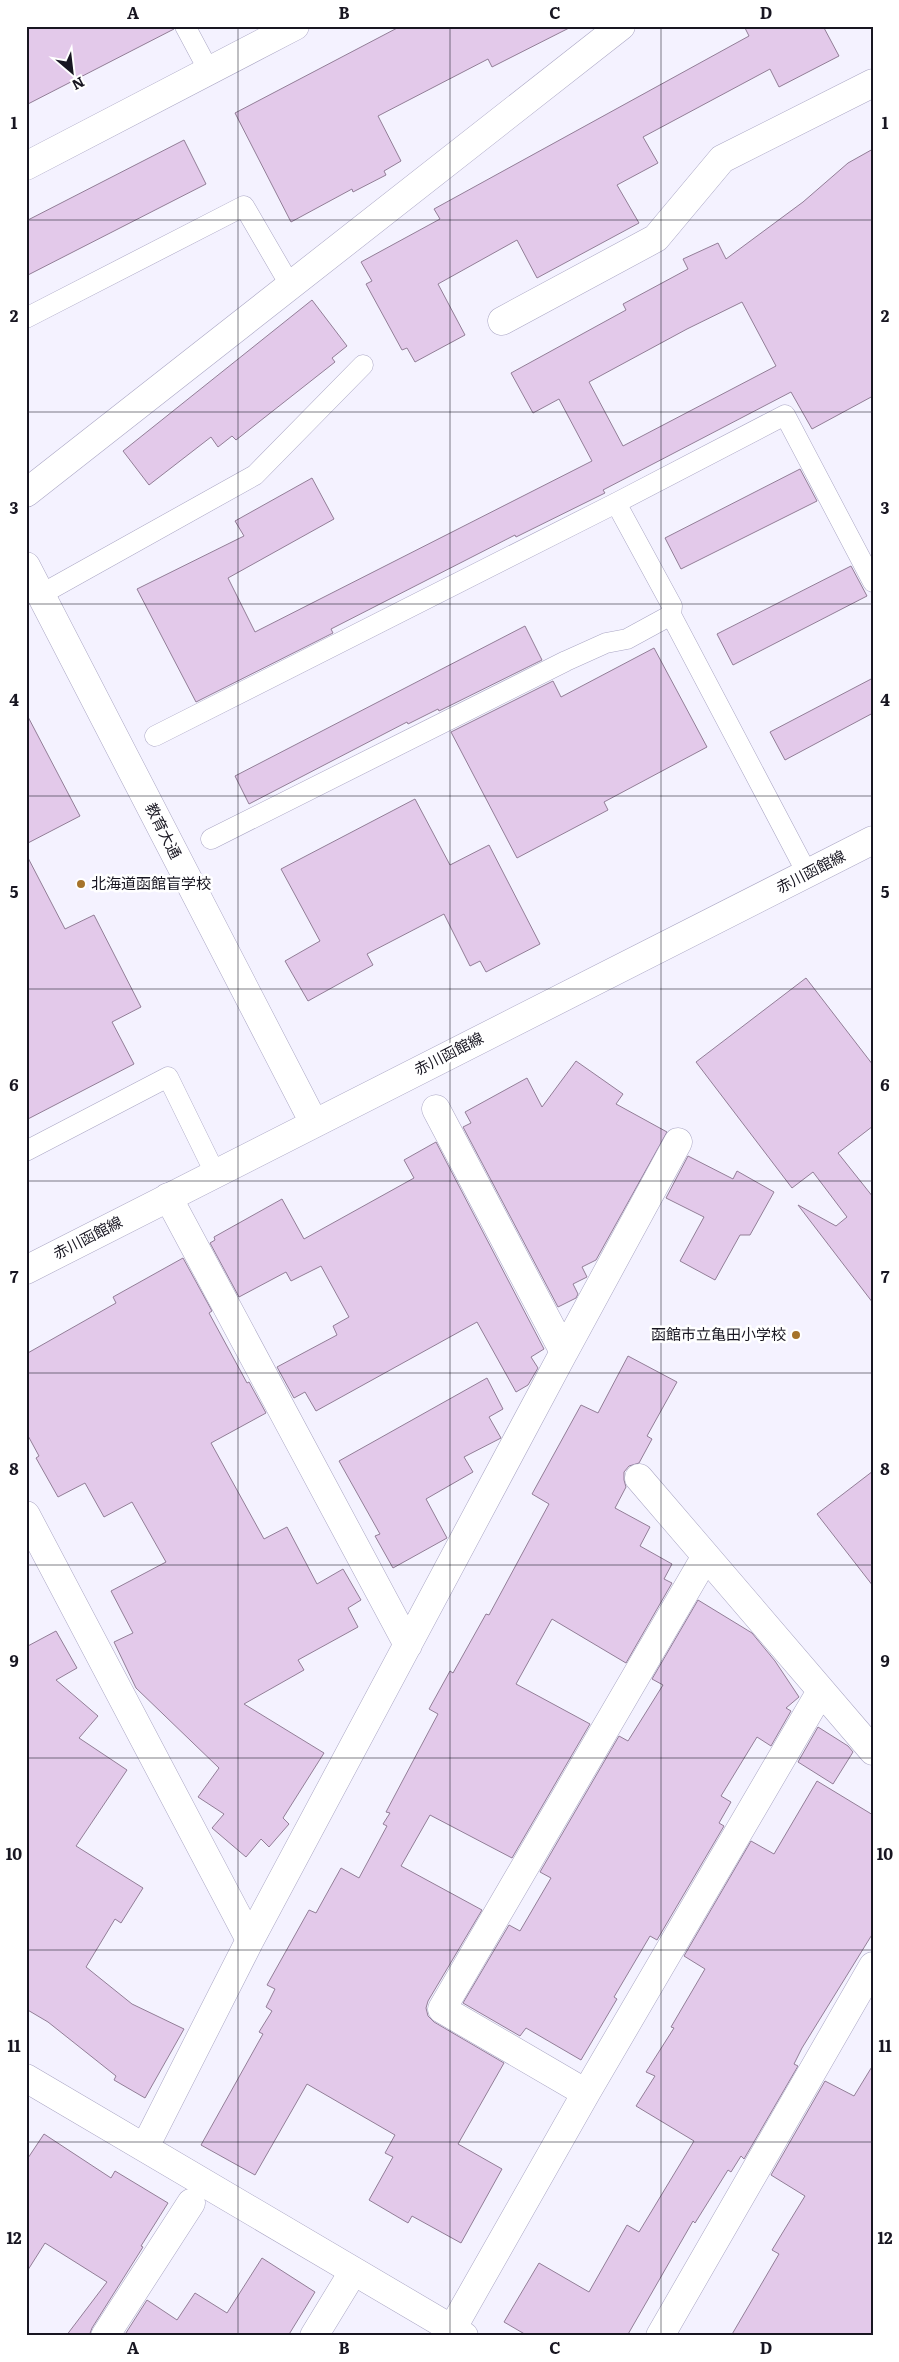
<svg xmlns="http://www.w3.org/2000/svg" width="899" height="2362" font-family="Literata,'Noto Sans JP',serif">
  <rect width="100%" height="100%" fill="#f4f2ff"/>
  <path fill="#e3c9ea" stroke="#927e97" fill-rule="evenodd" d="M26,26H173L174,29L26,105Z
    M401,26H573L492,67L488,59L378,116L401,161L384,171L386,175L353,192L352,189L291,222L235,113Z
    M744,26H823L839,56L779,87L770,69L643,137L658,163L617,185L639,223L537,278L517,240L438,284L465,335L415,362L407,348L402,350L366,284L372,281L361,262L440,219L434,209L749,36Z
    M184,140L206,184L26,276V221Z
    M873,149V396L812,429L791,392L603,490L605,493L516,537L515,535L331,629L333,633L196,702L137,589L244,536L235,521L312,478L334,519L228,578L255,632L592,461L559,399L533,413L511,373L626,310L623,304L688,269L683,259L718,243L726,259L803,202L848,163ZM742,302L776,366L623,446L589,382L687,329Z
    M312,300L347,346L332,358L335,362L236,440L232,436L218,447L211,437L149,485L123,451Z
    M800,469L817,501L681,569L665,538Z
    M851,566L867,596L733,665L717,634Z
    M525,626L542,660L439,711L438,709L408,724L407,722L249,804L235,776Z
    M654,648L707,747L604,802L608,810L517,858L451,732L553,681L561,697Z
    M873,678V713L785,760L770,732Z
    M26,713L80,816L26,844Z
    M415,799L450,865L489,845L540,944L486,972L480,961L470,966L444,914L367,954L373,965L308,1001L285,961L320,941L281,869Z
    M26,854L65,929L94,915L141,1007L112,1022L134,1064L26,1120Z
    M806,978L873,1065V1126L838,1153L873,1197V1303L798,1205L836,1226L847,1217L813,1172L792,1188L696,1062Z
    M576,1061L623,1094L616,1104L667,1132L596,1260L582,1267L587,1277L573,1284L578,1294L576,1298L558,1307L463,1127L471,1123L465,1112L527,1078L542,1107Z
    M436,1142L544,1349L531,1357L538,1368L528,1385L516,1392L477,1322L316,1411L305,1392L294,1398L277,1367L337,1335L333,1326L349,1317L321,1266L291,1281L286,1272L239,1297L210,1243L215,1240L214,1237L282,1199L304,1239L414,1178L404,1160Z
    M688,1156L733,1179L737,1171L774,1192L750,1235H740L715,1280L680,1261L704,1217L666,1198Z
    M183,1258L212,1311L209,1313L247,1383L249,1382L266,1413L211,1443L264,1539L287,1527L317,1584L343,1569L361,1600L348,1608L358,1627L298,1660L304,1670L244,1704L324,1753L283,1818L289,1824L269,1847L261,1839L246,1857L212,1828L224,1814L198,1797L219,1768L136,1688L114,1642L133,1633L111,1591L166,1562L132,1502L104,1517L85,1483L58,1497L36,1458L39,1456L26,1432V1354L116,1303L113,1297Z
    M628,1356L677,1382L647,1436L652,1439L639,1463L629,1466L624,1472V1480L626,1487L615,1508L650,1527L640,1546L672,1564L664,1579L672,1583L626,1663L552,1619L516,1684L590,1724L512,1858L430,1815L401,1866L482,1910L428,2001L426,2008L428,2016L434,2022L504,2063L458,2144L502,2169L461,2243L412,2216L408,2223L369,2200L393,2157L385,2153L395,2135L307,2084L255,2175L201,2145L263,2034L259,2032L272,2011L266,2007L275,1989L267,1985L309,1910L316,1913L341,1868L359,1878L387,1826L383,1824L390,1813L386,1812L438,1714L429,1709L450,1671L453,1673L486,1614L489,1615L549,1504L532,1494L581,1405L598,1413Z
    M487,1378L503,1409L489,1417L501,1438L464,1457L473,1472L426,1499L447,1538L393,1568L375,1536L380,1534L339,1461Z
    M873,1471V1586L817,1514Z
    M698,1600L752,1633L775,1661L799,1697L786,1708L791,1711L771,1746L757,1737L721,1796L731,1802L719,1823L724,1826L657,1940L650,1936L614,1997L617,1999L581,2060L526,2028L520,2036L463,2003L509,1925L520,1931L551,1878L540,1872L619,1736L628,1741L663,1685L652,1679Z
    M56,1631L77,1668L56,1680L98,1716L79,1738L127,1770L76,1846L143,1888L121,1923L115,1919L86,1967L132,2004L184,2029L145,2098L114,2080L116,2076L48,2022L26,2009V1647Z
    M818,1727L848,1746L853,1752L833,1784L798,1762Z
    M817,1781L873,1815V1933L802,2048L794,2064L798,2066L744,2159L741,2156L731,2172L728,2170L695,2223L693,2221L627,2336H528L504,2322L539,2263L589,2292L627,2225L639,2232L694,2141L636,2106L655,2076L646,2072L674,2028L671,2027L705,1969L684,1956L751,1841L774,1854Z
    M873,2065V2336H731L779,2254L772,2250L805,2196L771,2175L825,2081L854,2096Z
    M44,2134L111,2178L115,2171L168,2203L141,2246L143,2247L92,2328L89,2336H66L107,2282L45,2243L26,2273V2161Z
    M262,2258L315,2292L288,2336H124L147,2300L177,2320L195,2293L227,2313Z"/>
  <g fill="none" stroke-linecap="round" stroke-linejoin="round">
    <g stroke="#aaa6c4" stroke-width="21">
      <path id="lane" d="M185,26L209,71
        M26,318L244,206L290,285
        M616,503L672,606L671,615
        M40,595L255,475L363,365
        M155,736L616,503L785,415L873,582
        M211,839L566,661L606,643L627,639L671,615L807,873
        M26,1151L168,1077L215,1173"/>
    </g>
    <g stroke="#aaa6c4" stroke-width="29">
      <path id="street" d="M26,166L295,26
        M502,321L656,238L722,159L873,83
        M26,493L621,26
        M168,1197L408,1645
        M564,1352L678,1142
        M639,1478L873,1751
        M26,1515L250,1940
        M586,2093L442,2009L706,1556
        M145,2147L250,1940L564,1352L436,1109
        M452,2329L586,2093L821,1691
        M105,2336L191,2203
        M314,2336L353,2272
        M660,2336L873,1966"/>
    </g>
    <g stroke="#aaa6c4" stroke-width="29">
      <path id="secondary" d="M26,566L314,1123
        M26,1270L873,840
        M26,2078L464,2336"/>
    </g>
    <use href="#lane" stroke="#fff" stroke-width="20"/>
    <use href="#street" stroke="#fff" stroke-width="28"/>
    <use href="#secondary" stroke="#fff" stroke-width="28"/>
  </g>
  <path fill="none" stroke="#181621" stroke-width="1" stroke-opacity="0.55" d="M238,26V2336M450,26V2336M661,26V2336M26,220H873M26,412H873M26,604H873M26,796H873M26,989H873M26,1181H873M26,1373H873M26,1565H873M26,1758H873M26,1950H873M26,2142H873"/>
  <g fill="#a6732a" stroke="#fff" stroke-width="2">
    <circle cx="81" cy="884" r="5"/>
    <circle cx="796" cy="1335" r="5"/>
  </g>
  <g text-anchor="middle" stroke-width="5" stroke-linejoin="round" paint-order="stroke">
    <g font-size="15" fill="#181621" stroke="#fff">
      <text transform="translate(163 831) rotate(63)" y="5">教育大通</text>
      <text transform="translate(811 872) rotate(-27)" y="5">赤川函館線</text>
      <text transform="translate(449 1054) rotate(-27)" y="5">赤川函館線</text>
      <text transform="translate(88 1238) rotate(-27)" y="5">赤川函館線</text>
    </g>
    <g font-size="15" fill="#181621" stroke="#fff" text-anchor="start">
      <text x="91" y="889">北海道函館盲学校</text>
      <text x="786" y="1340" text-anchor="end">函館市立亀田小学校</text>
    </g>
  </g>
  <rect width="899" height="2362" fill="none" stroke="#ffffff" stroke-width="55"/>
  <g transform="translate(72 72) rotate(152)" stroke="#ffffff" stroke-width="4" paint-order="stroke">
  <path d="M0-4L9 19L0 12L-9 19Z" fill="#181621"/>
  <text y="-8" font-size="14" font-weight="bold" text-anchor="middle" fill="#181621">N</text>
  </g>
  <rect x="28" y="28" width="844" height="2306" fill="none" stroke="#181621" stroke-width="2"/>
  <g font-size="16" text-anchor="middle" font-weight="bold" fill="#181621">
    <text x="133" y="19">A</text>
    <text x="344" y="19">B</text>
    <text x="555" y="19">C</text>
    <text x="766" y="19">D</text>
    <text x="14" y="129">1</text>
    <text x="885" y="129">1</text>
    <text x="14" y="322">2</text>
    <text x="885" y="322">2</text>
    <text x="14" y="514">3</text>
    <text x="885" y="514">3</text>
    <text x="14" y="706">4</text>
    <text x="885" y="706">4</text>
    <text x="14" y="898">5</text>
    <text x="885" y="898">5</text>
    <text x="14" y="1091">6</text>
    <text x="885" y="1091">6</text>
    <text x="14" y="1283">7</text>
    <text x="885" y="1283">7</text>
    <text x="14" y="1475">8</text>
    <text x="885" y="1475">8</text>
    <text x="14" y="1667">9</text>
    <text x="885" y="1667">9</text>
    <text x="14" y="1860">10</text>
    <text x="885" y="1860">10</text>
    <text x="14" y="2052">11</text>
    <text x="885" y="2052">11</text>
    <text x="14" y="2244">12</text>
    <text x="885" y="2244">12</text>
    <text x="133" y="2354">A</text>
    <text x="344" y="2354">B</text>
    <text x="555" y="2354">C</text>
    <text x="766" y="2354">D</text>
  </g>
</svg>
